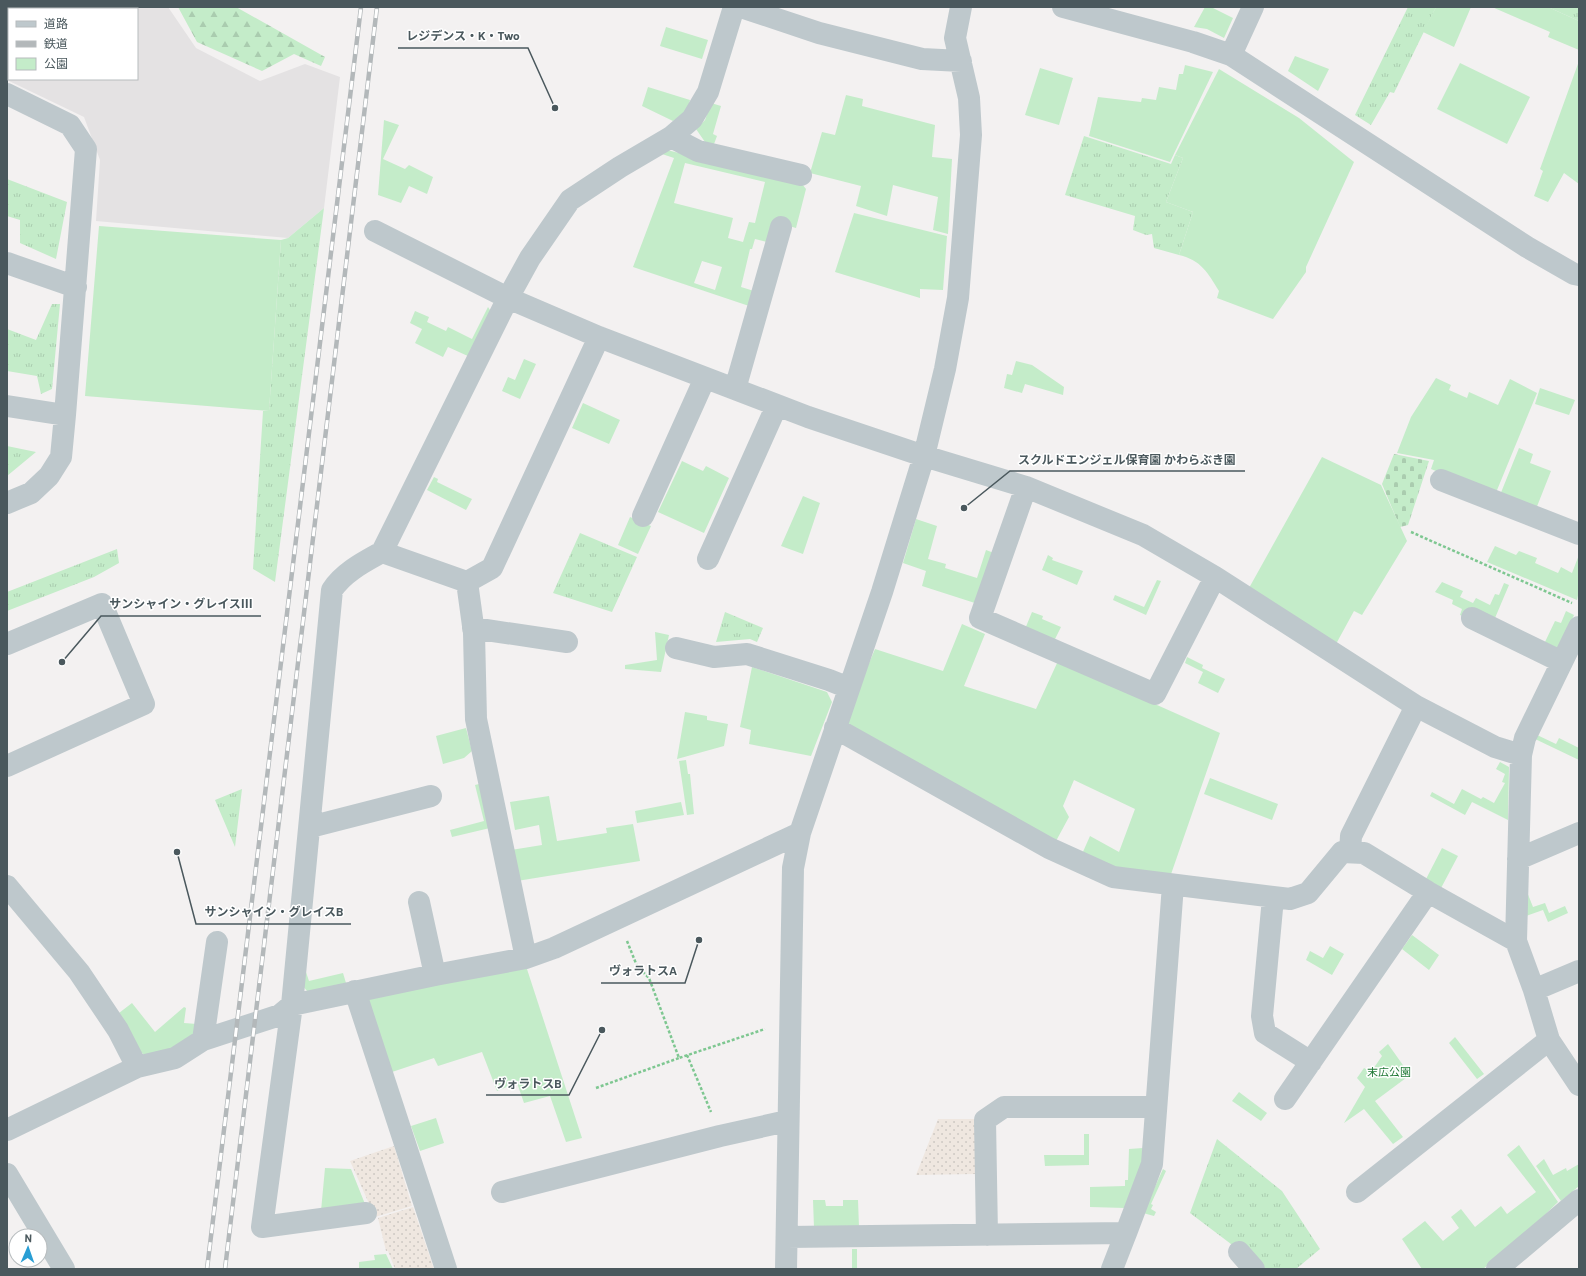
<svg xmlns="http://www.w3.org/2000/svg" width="1586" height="1276" font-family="Barlow,'Noto Sans JP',sans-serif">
  <defs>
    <pattern id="grass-tufts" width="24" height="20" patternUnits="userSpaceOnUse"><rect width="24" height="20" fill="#c4ecc9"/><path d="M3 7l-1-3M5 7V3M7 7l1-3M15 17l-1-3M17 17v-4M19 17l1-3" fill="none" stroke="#aaccaf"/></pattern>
    <pattern id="forest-firs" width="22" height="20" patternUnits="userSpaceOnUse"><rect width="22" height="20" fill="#c4ecc9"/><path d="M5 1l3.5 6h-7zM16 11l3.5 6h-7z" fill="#aaccaf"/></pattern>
    <pattern id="sand-dots" width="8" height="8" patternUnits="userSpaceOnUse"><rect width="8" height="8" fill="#efe7e0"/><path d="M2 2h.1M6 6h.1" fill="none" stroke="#cec8c3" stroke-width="1.8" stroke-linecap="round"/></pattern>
    <pattern id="cemetery-stones" width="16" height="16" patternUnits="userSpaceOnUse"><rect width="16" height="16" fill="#c4ecc9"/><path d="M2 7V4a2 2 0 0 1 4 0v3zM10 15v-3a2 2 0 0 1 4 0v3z" fill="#aaccaf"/></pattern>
  </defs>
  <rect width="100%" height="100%" fill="#f3f1f1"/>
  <path fill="#e4e2e3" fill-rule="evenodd" d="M7,7H168L196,48L260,81L305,64L340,77L324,208L288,238L96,221L100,160L84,117L7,80ZM9,9H137V79H9Z"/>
  <path fill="url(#grass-tufts)" d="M1408,7H1436L1394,93L1390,92L1371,125L1355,115Z
    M1548,7H1579V21Z
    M1084,136L1171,164L1175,155L1183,158L1166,202L1193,212L1179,255L1154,248L1152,234L1146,235L1133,230L1135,216L1065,195Z
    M7,179L67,202L56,259L20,243V220L7,216Z
    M324,208L275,582L253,569L263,411H269L281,240L288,238Z
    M52,304H60L52,389L41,394L37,376L7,371V329L36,340Z
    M7,446L36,452L7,476Z
    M580,533L637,557L612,612L553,593Z
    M117,549L119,563L94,577L7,611V592Z
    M725,612L763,628L757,642L750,639L716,642Z
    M242,789L235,847L215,800Z
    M1217,1139L1282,1191L1320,1249L1296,1269H1264L1190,1213Z"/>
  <path fill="url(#forest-firs)" d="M178,7H236L325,57L321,66L294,54L262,71L197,42Z"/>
  <path fill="url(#sand-dots)" d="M938,1119H975L976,1174L916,1175Z
    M394,1146L412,1206L375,1217L350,1161Z
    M413,1207L434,1269H395L388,1251H386L378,1218Z"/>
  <path fill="url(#cemetery-stones)" d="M1394,454L1429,461L1408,525L1400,527L1382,484Z"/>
  <path fill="#c4ecc9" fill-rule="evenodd" d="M1205,7H1211L1233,18L1224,38L1207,29L1194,27Z
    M1436,7H1471L1454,47L1423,32Z
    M1492,7H1548L1579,21V50L1548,37L1550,32Z
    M666,27L708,40L702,59L660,46Z
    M1295,56L1329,69L1318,91L1288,71Z
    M1579,61V184L1564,173L1548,202L1534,196L1543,171L1540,169Z
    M1460,63L1530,97L1507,144L1437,109Z
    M1185,65L1213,72L1170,162L1089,136L1098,97L1141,102L1142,98L1156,100L1159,87L1176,90L1179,74H1183Z
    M1040,68L1073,78L1059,125L1025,115Z
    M1219,69L1299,118L1354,162L1306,267V272L1273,319L1217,298L1219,291C1208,273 1201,260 1179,255L1193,212L1166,202L1183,158L1175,155Z
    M648,87L690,100L687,111L673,121L642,106Z
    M846,95L863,99L862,106L935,125L932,157L952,159L948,234L933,230L938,197L893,185L887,216L856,206L861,186L810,173L822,132L835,135Z
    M711,103L721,106L713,134L717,136L714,144L705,142L696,129L705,120Z
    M384,120L399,125L383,159L405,169L409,165L433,177L427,194L409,186L401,203L378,195Z
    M667,150L802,184L806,189L796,228L775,222L752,307L633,267L674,158L662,154ZM685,163L765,182L755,223L749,222L743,242L728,238L733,218L674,203ZM755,239L767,242L754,291L741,287L750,249H752ZM702,261L722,267L715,290L694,283Z
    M854,213L947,236L943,290L920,289V298L835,272Z
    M99,226L281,240L269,411L85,396Z
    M488,307L492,313L470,357L448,347L443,357L415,343L422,329L410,323L415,311L429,317L427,322L446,331L448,327L472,339Z
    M524,359L536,364L520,399L502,391L508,377L515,380Z
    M1016,361L1032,365L1064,387L1063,395L1025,384L1022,393L1004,388L1007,374L1012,375Z
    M1436,378L1451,385L1449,390L1467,398L1469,392L1498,405L1510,379L1537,393L1495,495L1431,469L1434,460L1397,453L1411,417Z
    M1540,388L1575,400L1569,415L1535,404Z
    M583,403L620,420L609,444L572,428Z
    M1519,448L1533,454L1530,463L1551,471L1536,509L1500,495Z
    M1322,457L1381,485L1407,541L1362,615L1354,611L1336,644L1249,588Z
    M682,461L703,471L706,466L729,478L704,533L658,512Z
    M434,477L438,479L437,482L472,499L466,510L427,490Z
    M803,496L820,503L803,554L781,546Z
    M630,517L651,526L638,554L618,545Z
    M916,519L937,526L928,559L946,564L945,568L977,578L986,550L994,553L978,604L922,586L926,571L903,563Z
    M1495,546L1516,555L1519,551L1537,558L1535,563L1558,573L1561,567L1572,573L1579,555V591L1577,600L1487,562Z
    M1048,555L1053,558L1052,560L1083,571L1077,585L1042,570Z
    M1157,580L1161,581L1146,615L1113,600L1115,595L1144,607Z
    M1442,582L1463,591L1460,597L1473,603L1476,598L1490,605L1495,594L1499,595L1504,583L1509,585L1495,618H1467L1460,615L1462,609L1452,604L1453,600L1435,592Z
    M1566,611L1574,615L1559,649L1545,642L1555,621L1561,623Z
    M1032,612L1043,616L1042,619L1061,627L1054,641L1025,629Z
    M962,624L985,634L964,686L1036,709L1058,661L1220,733L1169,880L1115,871L1082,854L1090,836L1119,852L1135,809L1074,780L1063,806L1069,817L1056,841L844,722L875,649L943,671Z
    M655,632L669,635L661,672L625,669V665L657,660Z
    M1187,657L1203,665L1202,668L1225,679L1218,693L1198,683L1203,672L1185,663Z
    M752,667L827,692L832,702L811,756L749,744L751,730L740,727Z
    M685,712L707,716V720L728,724L724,746L677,759Z
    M466,728L472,751L464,758L443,764L436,736Z
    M1535,734L1556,744L1559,738L1579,748V760L1533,738Z
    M686,760L688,774H690L694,814L687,815L679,761Z
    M1500,762L1509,767L1508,820L1472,802L1465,815L1430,796L1432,792L1454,804L1462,789L1481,799L1483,797L1494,803L1505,783L1502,782L1505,774L1496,769Z
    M1210,778L1278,804L1272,820L1204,794Z
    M479,784L490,828L452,837L450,830L484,821L475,785Z
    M549,796L557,841L607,833L606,828L633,824L640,861L517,881L511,850L542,845L539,825L515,830L510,802Z
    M681,802L684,815L637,823L635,811Z
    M1442,848L1458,856L1440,890L1425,881Z
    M1527,892L1533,907L1545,903L1549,913L1565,906L1568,913L1548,922L1543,910L1526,916Z
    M1412,935L1439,955L1429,970L1402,949Z
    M1330,946L1344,954L1332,975L1306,960L1310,951L1323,958Z
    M526,966L582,1138L566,1142L550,1096L524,1103L517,1083L497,1091L482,1052L438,1066L434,1058L392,1072L368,998Z
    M305,969L309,981L343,973L346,983L308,992L300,983Z
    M132,1003L155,1032L184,1007L186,1008L184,1023L197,1024L190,1044L149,1058L136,1049L119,1013Z
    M1455,1037L1484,1074L1477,1079L1449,1043Z
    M1388,1044L1410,1075L1375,1101L1403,1137L1393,1144L1364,1109L1344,1123L1365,1087L1357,1078L1364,1068L1371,1072L1382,1056L1379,1052Z
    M1239,1092L1267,1113L1261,1121L1232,1101Z
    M436,1118L444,1143L420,1151L411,1126Z
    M1084,1134H1089V1165L1045,1166L1044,1155H1084Z
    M1519,1145L1558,1202L1518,1241L1483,1269H1422L1402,1239L1425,1221L1443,1241L1459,1228L1451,1217L1461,1209L1475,1227L1501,1206L1507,1214L1536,1192L1507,1155Z
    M1143,1148V1159L1125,1208L1090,1207V1187L1125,1186V1180H1128L1129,1149Z
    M1544,1159L1553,1175L1566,1168L1567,1171L1579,1164V1186L1561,1201L1536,1166Z
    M325,1168L351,1169L365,1204L321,1211Z
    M1163,1169L1166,1171L1151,1204L1153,1205L1151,1209L1156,1212L1154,1216L1143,1213Z
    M813,1200H825L826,1206H843V1200H858L859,1227L814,1228Z
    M852,1249H857V1269H852Z
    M386,1254L393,1269H359V1262L375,1260L374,1255Z"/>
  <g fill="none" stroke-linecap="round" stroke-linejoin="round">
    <path stroke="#7ec791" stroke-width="2.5" stroke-dasharray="3 2" stroke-linecap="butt" d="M1411,532L1572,603
      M627,941L637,966L649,978L679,1058L765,1029
      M687,1055L711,1112
      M596,1088L679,1058"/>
    <path stroke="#bec8cc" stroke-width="22" d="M741,7L819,33L922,59L961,61
      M1063,7L1193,42L1231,55L1527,247L1574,274L1579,275
      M1231,55L1253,7
      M7,94L70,125L86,149L65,415L61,457L49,476L31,493L7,503
      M671,137L698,151L801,175
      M375,231L508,298L530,258L570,200L620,167L671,137L692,119L708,92L734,7
      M7,263L76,287
      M735,389L781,227
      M7,406L65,415
      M1441,480L1579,534
      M1026,487L980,618L1155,694L1215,577
      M643,516L705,378
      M382,552L467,582L474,633L476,719L526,958
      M708,559L777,405
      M467,582L492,568L599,337
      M1472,618L1562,662
      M1579,627L1525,738L1521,755L1516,941L1534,990L1549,1040L1579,1085
      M473,628L567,642
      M7,644L102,604L144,704L7,766
      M676,648L714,657L747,654L829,680L849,688
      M835,728L1049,848L1113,877L1290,899L1308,893L1342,852L1364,853L1428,892L1516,941
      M310,827L431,796
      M1350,852L1351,836L1416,706
      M1518,859L1579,833
      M7,886L79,972L118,1030L137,1067
      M1273,898L1262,1016L1265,1033L1311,1062
      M419,902L435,975
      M1534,990L1579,971
      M355,991L446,1269
      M203,1040L217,942
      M1285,1099L1428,892
      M7,1130L137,1067L175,1058L203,1040L280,1015L292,1005L435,975L526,958L554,948L800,833
      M7,1174L64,1269
      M502,1192L720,1136L787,1121
      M1357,1192L1549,1040
      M366,1213L262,1227L292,1005L332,590C344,572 364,562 382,552L508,298L599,337L808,417L924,456L1026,487L1143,535L1215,577L1416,706L1495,747L1521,755
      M1126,1233L1152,1164L1173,885
      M987,1235L985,1120L1004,1107H1156
      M787,1237L1126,1233L1112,1269
      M1239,1252L1254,1269
      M786,1269L793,868L800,833L882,592L924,456L945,369L958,298L971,135L969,98L955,38L961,7
      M1497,1269L1579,1200"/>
    <g stroke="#b3b8ba" stroke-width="4.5">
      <path id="rail" d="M207,1269L361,7
        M225,1269L377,7"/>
    </g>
    <use href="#rail" stroke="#fff" stroke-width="3" stroke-dasharray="9" stroke-linecap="butt"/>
  </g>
  <g text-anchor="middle" stroke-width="3" stroke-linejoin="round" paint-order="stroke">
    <g font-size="11" fill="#207936" stroke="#fff">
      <text x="1389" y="1076">末広公園</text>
    </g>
  </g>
  <path fill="none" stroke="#4a585d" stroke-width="1.5" d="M555 108L528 48H398M964 508L1010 471H1245M62 662L101 616H261M177 852L196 924H351M699 940L685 983H601M602 1030L569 1095H486"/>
  <g fill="#4a585d" stroke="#fff" stroke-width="1.5">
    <circle cx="555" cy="108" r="4"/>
    <circle cx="964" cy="508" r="4"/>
    <circle cx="62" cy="662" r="4"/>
    <circle cx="177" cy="852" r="4"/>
    <circle cx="699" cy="940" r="4"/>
    <circle cx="602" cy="1030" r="4"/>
  </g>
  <g font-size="12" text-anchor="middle" font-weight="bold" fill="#4a585d" stroke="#fff" stroke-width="3" stroke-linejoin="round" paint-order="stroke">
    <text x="463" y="40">レジデンス・K・Two</text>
    <text x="1127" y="464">スクルドエンジェル保育園 かわらぶき園</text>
    <text x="181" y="608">サンシャイン・グレイスⅢ</text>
    <text x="274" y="916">サンシャイン・グレイスB</text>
    <text x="643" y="975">ヴォラトスA</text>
    <text x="528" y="1088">ヴォラトスB</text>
  </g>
  <rect width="1586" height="1276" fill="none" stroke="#4a585d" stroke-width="16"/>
  <rect x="8" y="8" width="130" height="72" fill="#ffffff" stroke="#b7bcbe"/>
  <rect x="16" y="21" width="20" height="6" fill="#bec8cc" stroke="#b7bcbe"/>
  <text x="44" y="28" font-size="12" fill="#4a585d">道路</text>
  <rect x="16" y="41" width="20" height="6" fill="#b3b8ba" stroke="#b7bcbe"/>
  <text x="44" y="48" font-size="12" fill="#4a585d">鉄道</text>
  <rect x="16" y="58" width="20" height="12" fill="#c4ecc9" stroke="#b7bcbe"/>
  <text x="44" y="68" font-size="12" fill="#4a585d">公園</text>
  <g transform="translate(28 1248) rotate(2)"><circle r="19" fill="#ffffff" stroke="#b7bcbe"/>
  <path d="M0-3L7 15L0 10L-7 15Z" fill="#299ed4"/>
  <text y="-6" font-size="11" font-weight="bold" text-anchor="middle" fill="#4a585d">N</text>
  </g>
</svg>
